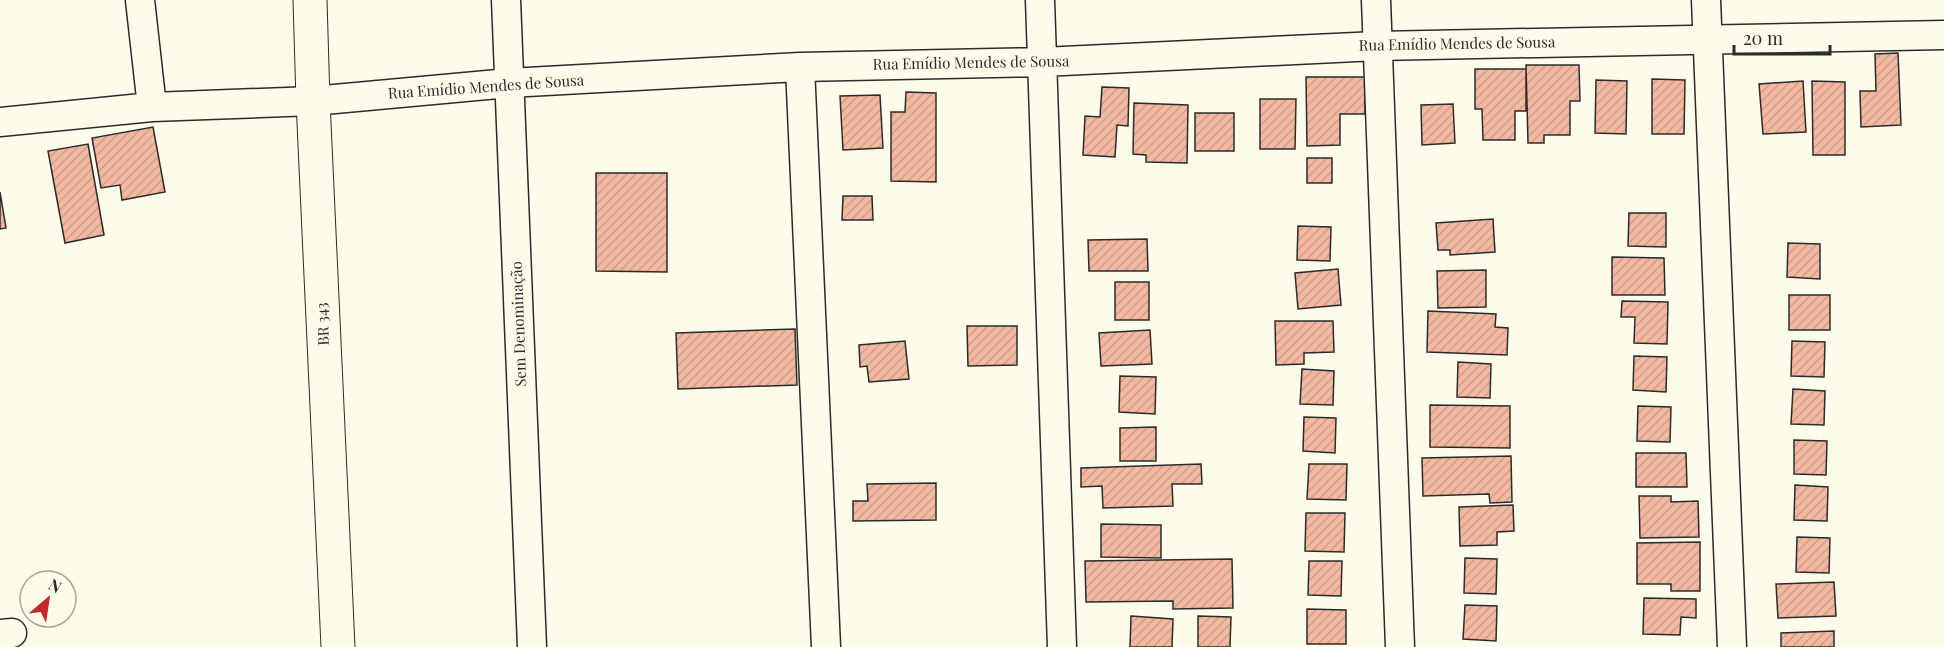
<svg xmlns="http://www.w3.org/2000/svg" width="1944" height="647" font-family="'Playfair Display',serif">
  <defs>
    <pattern id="building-hatch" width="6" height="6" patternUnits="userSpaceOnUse" patternTransform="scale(1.5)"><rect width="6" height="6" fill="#f2b8a0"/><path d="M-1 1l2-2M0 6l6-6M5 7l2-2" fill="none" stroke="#d09e8a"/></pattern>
  </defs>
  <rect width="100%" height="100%" fill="#fdfbea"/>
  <path fill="url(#building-hatch)" stroke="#2b2b2b" stroke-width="1.5" d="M1898,53L1901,125L1861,127L1860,91H1876L1875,54Z
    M1526,65H1579L1580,101H1570V135H1544V143H1528Z
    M1475,69H1526V111H1515V140H1483L1482,109H1475Z
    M1306,77H1365V114H1340V145L1307,146Z
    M1652,79L1685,80L1684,134H1652Z
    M1596,80L1627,81L1626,134L1595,133Z
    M1803,81L1806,132L1763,134L1759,84Z
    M1812,81L1845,82V155H1813Z
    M1102,87L1129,88L1128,126L1117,125L1115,157L1083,155L1085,116L1100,117Z
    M906,92L936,93V182L891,181V112H905Z
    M880,95L883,148L843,150L840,96Z
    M1260,99H1296L1295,149H1260Z
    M1134,103L1188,105L1187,163L1146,162V155L1133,154Z
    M1453,104L1455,143L1422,145L1421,105Z
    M1195,113H1234V151H1195Z
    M153,127L165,192L122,200L120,185L101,188L92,138Z
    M88,144L104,235L65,243L48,151Z
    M1307,158H1332V183H1307Z
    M596,173H667V272L596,271Z
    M0,192L6,228L0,229Z
    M843,196H872L873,220H842Z
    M1629,213H1666V247L1628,246Z
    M1493,219L1495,252L1450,255V250H1438L1436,223Z
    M1298,226L1331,227L1330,261L1297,260Z
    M1147,239L1148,271H1089L1088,240Z
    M1788,243L1820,244V279L1787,277Z
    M1612,257L1664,258L1665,295H1612Z
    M1338,269L1341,305L1298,309L1295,273Z
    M1486,270V307L1438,308L1437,271Z
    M1115,282H1149V320H1115Z
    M1789,295H1830V330H1789Z
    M1622,301L1668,302L1667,344L1634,343L1635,317H1621Z
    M1428,311L1496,314L1495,327L1508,328L1507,355L1427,352Z
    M1275,321H1333L1334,352L1304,353V364L1276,365Z
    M967,326H1017V365L968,366Z
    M795,329L797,385L678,389L676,333Z
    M1150,330L1152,364L1101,366L1099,333Z
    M905,341L909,379L869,382L867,366L860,367L859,345Z
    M1792,341L1825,342L1824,377L1791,376Z
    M1634,356L1667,357L1666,392L1633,390Z
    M1458,362L1491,364L1490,398L1457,397Z
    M1302,369L1334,371L1333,405L1300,404Z
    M1120,376L1156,377L1155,414L1119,412Z
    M1793,389L1825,391L1824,425L1791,424Z
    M1430,405L1510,406V448L1430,447Z
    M1638,406L1671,407L1670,442L1637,441Z
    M1304,417L1336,418L1335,453L1303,451Z
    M1156,427V461H1120V428Z
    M1794,440L1827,441L1826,475L1794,474Z
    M1636,453H1686L1687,487H1636Z
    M1511,456L1512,502L1490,503L1489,494L1423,496L1422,458Z
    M1201,464L1202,484H1172L1173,506L1103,508L1102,486L1081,487V468Z
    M1309,464H1347L1346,500L1307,499Z
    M936,483V520L853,521V501H868L867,484Z
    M1795,485L1828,487L1827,521L1794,520Z
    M1639,496H1671V502L1698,501L1699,537L1640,538Z
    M1513,505L1514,531L1497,532V545L1460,546L1459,507Z
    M1306,513H1345L1344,552L1305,551Z
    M1101,524L1161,525V558L1101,557Z
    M1797,537L1830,538L1829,573L1796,572Z
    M1700,542V591H1671V584H1637V543Z
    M1465,558L1497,559L1496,594L1464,593Z
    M1232,559L1233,608L1173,609V601L1086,602L1085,561Z
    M1309,561H1342L1341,596L1308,595Z
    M1834,582L1836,616L1778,618L1776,584Z
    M1644,598L1696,599V618L1681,617L1680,635L1643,634Z
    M1465,605L1497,606L1496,641L1463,639Z
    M1307,609L1346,610V644H1307Z
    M1131,616L1173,619L1172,647H1130Z
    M1198,616L1231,617L1230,647H1198Z
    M1834,631V647H1781V633Z"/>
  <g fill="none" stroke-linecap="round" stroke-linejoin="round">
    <g stroke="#2b2b2b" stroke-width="31">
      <path id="street" d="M140,0L152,107
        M506,0L532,647
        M1040,0L1062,647
        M1376,0L1400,647
        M1706,0L1732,647
        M800,67L826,647
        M0,122L152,107L313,101L509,83L800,67L1042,62L1377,46L1944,35
        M0,634L12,633"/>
    </g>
    <g stroke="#2b2b2b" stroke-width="35">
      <path id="primary" d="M310,0L313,101L338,647"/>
    </g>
    <use href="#street" stroke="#fdfbea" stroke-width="28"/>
    <use href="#primary" stroke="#fdfbea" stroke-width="33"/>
  </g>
  <g text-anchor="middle" stroke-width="4.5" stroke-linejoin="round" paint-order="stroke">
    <g font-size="15" fill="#2b2b2b" stroke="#fdfbea">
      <text transform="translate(1457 44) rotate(-1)" y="5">Rua Emídio Mendes de Sousa</text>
      <text transform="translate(971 63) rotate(-1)" y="5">Rua Emídio Mendes de Sousa</text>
      <text transform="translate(486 87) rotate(-4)" y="5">Rua Emídio Mendes de Sousa</text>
      <text transform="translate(323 324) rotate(-93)" y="5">BR 343</text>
      <text transform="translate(519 324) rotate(-92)" y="5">Sem Denominação</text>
    </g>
  </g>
  <g transform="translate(48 599) rotate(29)"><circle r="28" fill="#fdfbea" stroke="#a9a89e" stroke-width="1.5"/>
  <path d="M0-4.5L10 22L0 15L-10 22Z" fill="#c62828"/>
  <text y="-9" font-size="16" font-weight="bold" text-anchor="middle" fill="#2b2b2b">N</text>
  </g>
  <path d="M1734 45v9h96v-9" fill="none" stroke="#2b2b2b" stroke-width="3"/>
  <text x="1743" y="45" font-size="18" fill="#2b2b2b" stroke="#fdfbea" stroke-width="4.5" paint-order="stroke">20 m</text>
</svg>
